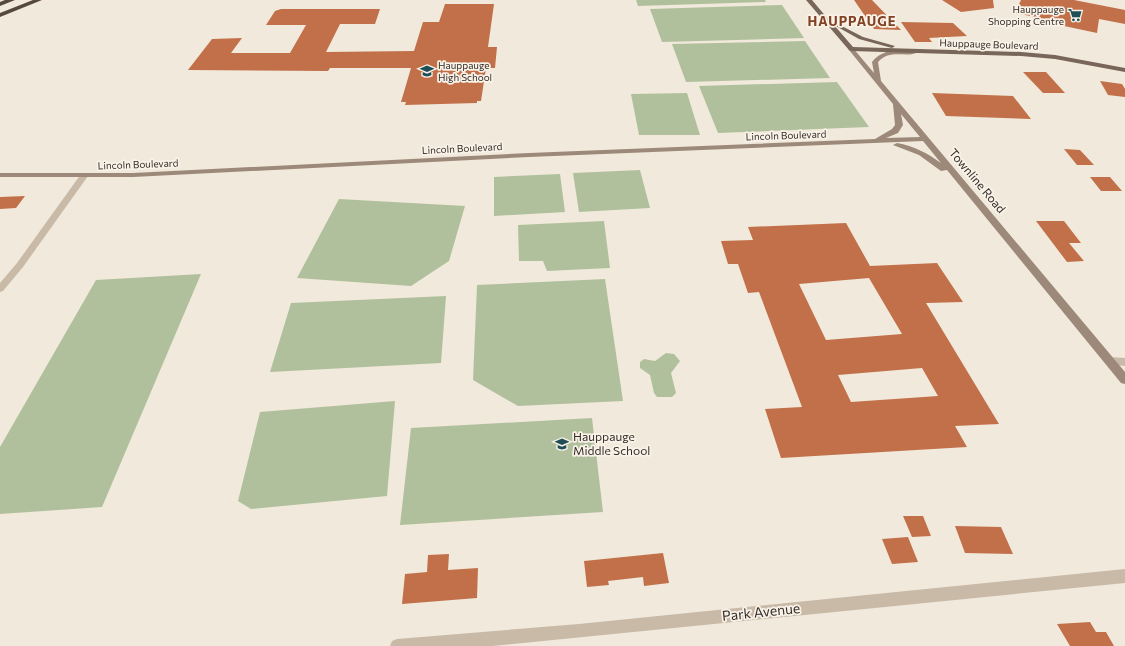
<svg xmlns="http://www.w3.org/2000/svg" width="1125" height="646" font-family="Commissioner,sans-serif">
  <rect width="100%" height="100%" fill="#f1e9db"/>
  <path fill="#b1c09c" d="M636,0H765L766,2L638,6Z
    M782,5L804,38L662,42L650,9Z
    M805,41L830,78L686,82L672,44Z
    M837,82L869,127L718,133L699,86Z
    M687,93L700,135H639L631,94Z
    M640,170L650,208L579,212L573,173Z
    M560,174L565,212L494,216V177Z
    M339,199L465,206L449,261L411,286L297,278Z
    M604,221L610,268L547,271L543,261H519L518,225Z
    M201,274L102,507L0,514V447L96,280Z
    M605,279L623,401L518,406L473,380L477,285Z
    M446,296L441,363L270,372L291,303Z
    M666,353L674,354L680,361L671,373L676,393L672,397H657L654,393L650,375L640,368V362L644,359L655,361Z
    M395,401L387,496L251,509L238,501L260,412Z
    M592,418L603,512L400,525L411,428Z"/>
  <path fill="#c27049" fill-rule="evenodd" d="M854,0H872L901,30L874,29Z
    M942,0H993L994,8L961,12Z
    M1021,0H1074L1125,10V24L1099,19L1097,33L1036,20V17L1015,13Z
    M445,4H494L488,47H497L495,68H486L481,101H477V103L405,105L406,102H401L411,68H330L328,71L188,70L212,39L242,38L231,53H290L306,25H266L275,11L281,9H380L375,24H340L326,52L414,51L423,22H439Z
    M901,22L953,23L967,36L929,38L932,42H915Z
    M1023,72H1046L1065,93H1043Z
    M1100,81L1122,84L1125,89V97L1108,95Z
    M932,93L1013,96L1031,119L946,116Z
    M1064,149L1080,150L1094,165H1077Z
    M1090,177H1110L1122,191H1101Z
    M25,196L16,208L0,209V197Z
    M1036,221H1064L1081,243H1069L1084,261L1067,262Z
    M846,223L870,266L937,263L963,302L926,303L999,424L955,426L967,447L781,458L765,409L802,407L759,292L748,293L738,264H728L721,241L753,240L748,227ZM869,278L902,334L826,340L799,284ZM922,368L938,396L851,402L838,375Z
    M903,516H923L931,536L912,537Z
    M955,526L1001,527L1013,554L965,553Z
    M908,537L918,562L892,564L882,539Z
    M663,553L669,583L644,586L643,577L608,581L609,585L587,587L584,561Z
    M449,554L448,570L478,568L477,598L402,604L405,574L427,572L428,555Z
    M1090,622L1096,632H1106L1114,646H1070L1057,624Z"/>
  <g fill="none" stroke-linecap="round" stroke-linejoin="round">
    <path fill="#c9baa8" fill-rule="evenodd" d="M81,174H87L88,176L23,267L3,291L0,292V283L17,263Z
      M1110,357L1125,358V366L1106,364L1105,361L1106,358Z
      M1125,569V583L493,646H390L392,641L397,639L579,624Z"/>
    <path fill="#9c8979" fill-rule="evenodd" d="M851,47L853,48L874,73L872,62C882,49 902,48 917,51L918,52C907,59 891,48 878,62L881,81L1125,372V384L1121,383L947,170L941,171L919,155L893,145L897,143C914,146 927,153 941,163L923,141L529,157L133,177H0V173H133L529,153L875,139L892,129L895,125L893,104L849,50L848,49ZM901,114L920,137L886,138L898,133L903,125Z"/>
    <path fill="#776659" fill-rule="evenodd" d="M806,0H812L828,19L863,37L895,46L892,48L859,39L834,25L853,47L1021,52L1055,55L1125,68V72L1055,59L1021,56L851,51L849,50Z"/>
    <path fill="#56483f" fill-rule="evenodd" d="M5,0H15L0,6V2Z
      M33,0H42L0,17V13Z"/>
  </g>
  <defs>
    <g id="supermarket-bare" transform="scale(1.08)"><path d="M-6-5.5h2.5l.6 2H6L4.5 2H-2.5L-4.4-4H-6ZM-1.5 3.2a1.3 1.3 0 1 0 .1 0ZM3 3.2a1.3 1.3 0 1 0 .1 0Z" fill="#1f4e56" stroke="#f9f2e8" stroke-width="2.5" paint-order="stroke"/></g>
    <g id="school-bare" transform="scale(1.08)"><path d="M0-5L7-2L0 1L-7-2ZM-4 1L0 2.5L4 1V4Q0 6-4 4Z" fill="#1f4e56" stroke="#f9f2e8" stroke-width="2.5" paint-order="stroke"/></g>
  </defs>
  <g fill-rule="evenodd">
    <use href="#supermarket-bare" x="1075" y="15"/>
    <use href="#school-bare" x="427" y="71"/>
    <use href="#school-bare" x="562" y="444"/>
  </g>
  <g text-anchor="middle" stroke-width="3.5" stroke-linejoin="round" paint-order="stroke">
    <g font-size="10" fill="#362d28" stroke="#f9f2e8" text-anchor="end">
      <text x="1064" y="13">Hauppauge<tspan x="1064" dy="12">Shopping Centre</tspan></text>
      <text x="438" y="69" text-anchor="start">Hauppauge<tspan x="438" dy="12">High School</tspan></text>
    </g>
    <g font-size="10" fill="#362d28" stroke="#f9f2e8">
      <text transform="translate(989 44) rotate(2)" y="4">Hauppauge Boulevard</text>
      <text transform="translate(786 135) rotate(-2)" y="4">Lincoln Boulevard</text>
      <text transform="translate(462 148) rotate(-3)" y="4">Lincoln Boulevard</text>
      <text transform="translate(138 164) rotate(-2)" y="4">Lincoln Boulevard</text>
    </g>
    <g font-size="12" fill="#362d28" stroke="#f9f2e8">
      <text transform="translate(977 181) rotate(50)" y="4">Townline Road</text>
    </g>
    <g font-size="12" fill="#362d28" stroke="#f9f2e8" text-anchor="start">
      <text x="573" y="441">Hauppauge<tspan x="573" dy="14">Middle School</tspan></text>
    </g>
    <g font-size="13" font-weight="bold" letter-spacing="1" fill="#824224" stroke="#f9f2e8">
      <text x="852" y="26">HAUPPAUGE</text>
    </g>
    <g font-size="14" fill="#362d28" stroke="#f9f2e8">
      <text transform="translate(761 612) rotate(-6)" y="5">Park Avenue</text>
    </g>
  </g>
</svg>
